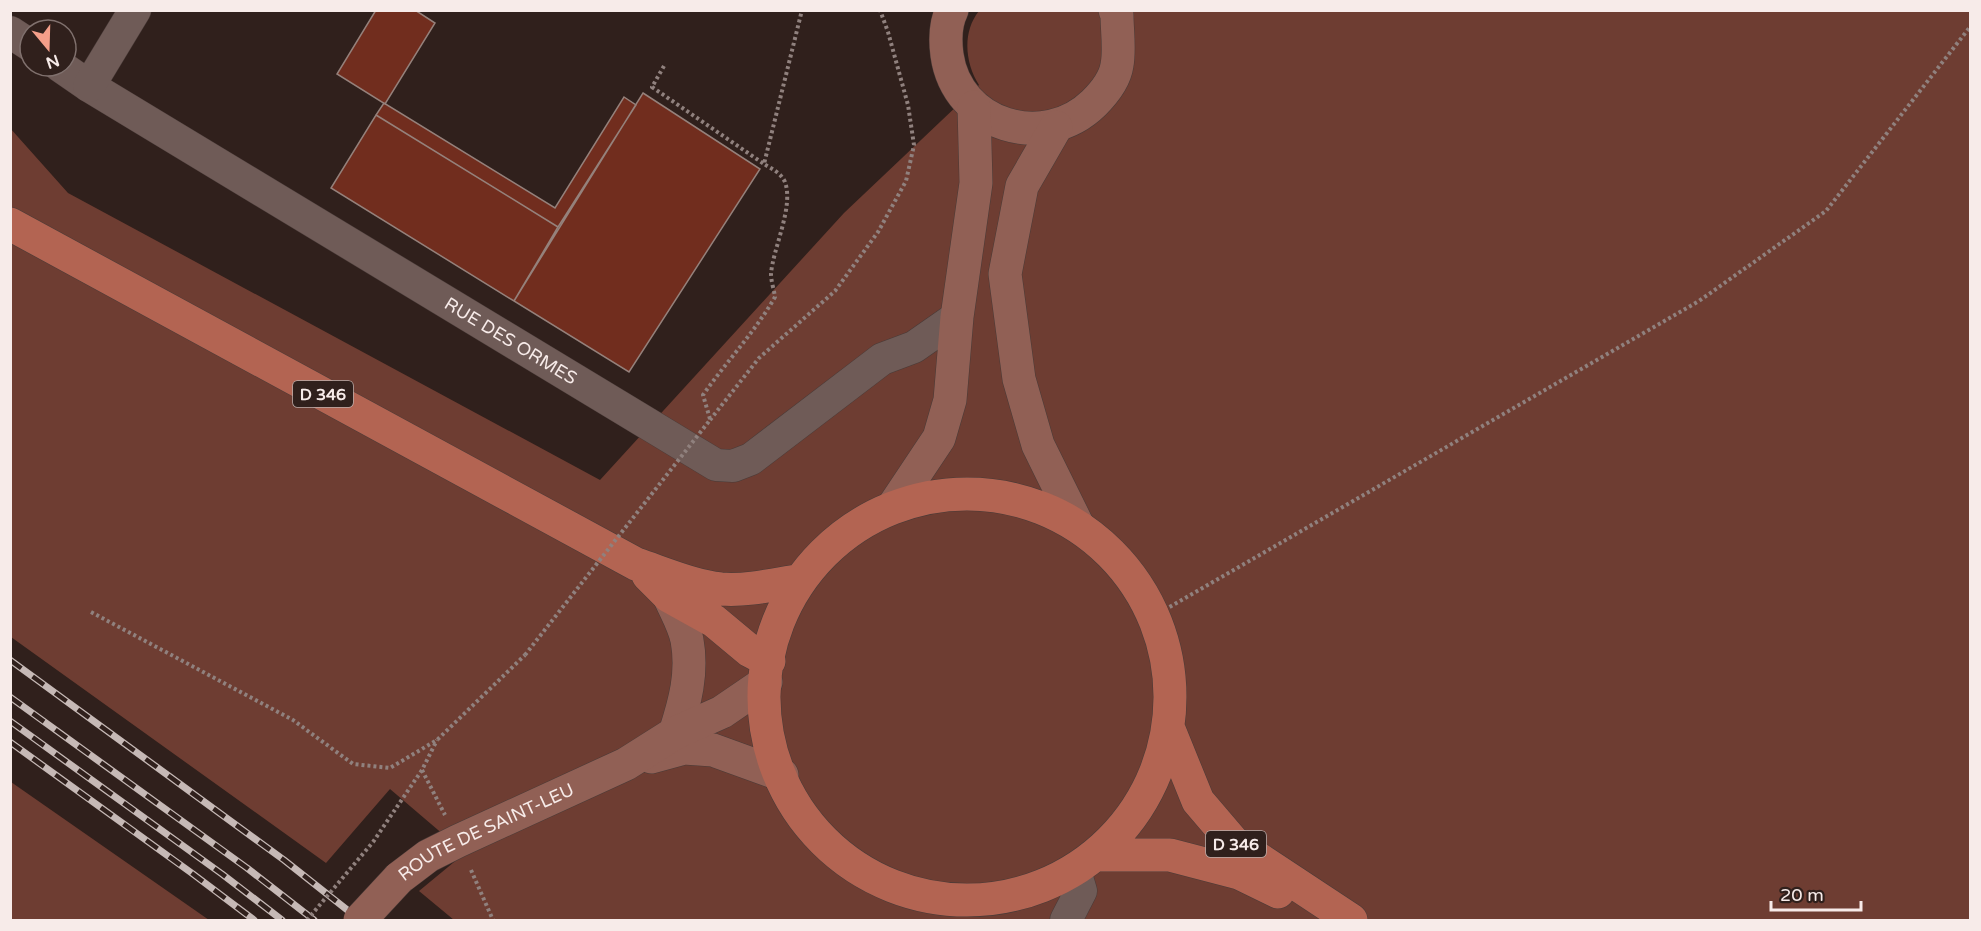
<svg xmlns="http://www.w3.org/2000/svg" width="1981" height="931" font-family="'Varela Round',sans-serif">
  <rect width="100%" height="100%" fill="#30201c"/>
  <path fill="#6e3d32" d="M979,11H1970V920H454L419,891L465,853L390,789L326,863L11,637L10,128L68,193L600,480L844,213L979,85C965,63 962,32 979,11Z
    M10,782H11L209,920H11Z"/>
  <path fill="#712d1e" stroke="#95817b" stroke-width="1.5" d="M376,10H415L435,23L385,104L337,74Z
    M643,93L760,169L629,372L514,301Z
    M624,97L636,105L558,227L376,115L384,103L555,208Z
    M376,115L558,227L514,301L331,188Z"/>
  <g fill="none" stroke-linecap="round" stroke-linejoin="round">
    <g stroke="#493b38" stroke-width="33">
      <g id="street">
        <path d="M10,32L30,45"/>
        <path id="s1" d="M60,66L89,86L716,465L733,466L751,459L882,359L914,347L957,317"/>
        <path d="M89,86L135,10"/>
        <path d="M1066,920L1081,891L1076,874"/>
      </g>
    </g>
    <g stroke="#493b38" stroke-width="34">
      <g id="secondary">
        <path d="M952,10C945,24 945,40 947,55C957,126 1044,152 1094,103C1104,93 1115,79 1117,65C1120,50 1117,30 1117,15L1115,10"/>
        <path d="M1056,127L1022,186L1005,274L1019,379L1038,445L1078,526"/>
        <path d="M895,504L939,438L950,400L957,317L976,183L974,107"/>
        <path d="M669,596C675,610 684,625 687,640C693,673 685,702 675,733"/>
        <path d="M651,757L684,748L713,750L782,775"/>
        <path id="s2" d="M399,878L428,856L458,841L626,764L675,733L722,712L766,682"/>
      </g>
    </g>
    <g stroke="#493b38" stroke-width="34">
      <path id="primary" d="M10,224L636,564C663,573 693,586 721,589C746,591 772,585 796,581
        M764 697a203 203 0 1 1 406 0a203 203 0 1 1-406 0Z
        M648,575L669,596L714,621L750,651L769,661
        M1168,727L1198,801L1233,842L1351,920
        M1100,855H1170L1239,873L1278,892"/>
    </g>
    <path stroke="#90817e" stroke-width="4" stroke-dasharray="3 3" stroke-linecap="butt" d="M664,66L652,87L764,164
      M710,419L703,395C726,362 755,332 775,297C774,290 771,281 771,274C773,248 794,207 785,182C781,173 772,169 764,164L802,10
      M710,420L759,358L835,291L878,232L906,181L914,145L908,105L888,32L880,10
      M91,612L293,720L353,764L390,768L437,740L525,655
      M1154,616L1699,301L1826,211L1970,27
      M422,770L445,815
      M373,842L422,770L437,740
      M471,870L493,920"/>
    <use href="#street" stroke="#6f5b57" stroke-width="32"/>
    <use href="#secondary" stroke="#916055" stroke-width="33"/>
    <use href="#primary" stroke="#b36452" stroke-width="33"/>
    <g stroke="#c6b9b6" stroke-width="7">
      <path id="rail" d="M10,660L284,860L360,920
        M10,697L247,868L314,920
        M10,721L222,874L282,920
        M10,742L193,874L254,920"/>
    </g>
    <use href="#rail" stroke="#30201c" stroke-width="4.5" stroke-dasharray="14" stroke-linecap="butt"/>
    <g stroke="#493b38" stroke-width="34" stroke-linecap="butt">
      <path id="secondary-bridge" d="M360,920L399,878"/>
    </g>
    <path stroke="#90817e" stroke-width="4" stroke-dasharray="3 3" stroke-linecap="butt" d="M525,655L710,420
      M307,920L373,842"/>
    <use href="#secondary-bridge" stroke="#916055" stroke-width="33"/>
  </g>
  <g text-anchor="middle" stroke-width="4.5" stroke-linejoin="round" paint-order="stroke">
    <g fill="#30201c" stroke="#bbaeac" stroke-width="1.5">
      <rect x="293" y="381" width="60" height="26" rx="4.5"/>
      <rect x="1206" y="831" width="60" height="26" rx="4.5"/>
    </g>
    <g font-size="16" font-weight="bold" fill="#f7ebe9">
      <text x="323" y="400">D 346</text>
      <text x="1236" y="850">D 346</text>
    </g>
    <g font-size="18" fill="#f7ebe9" stroke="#30201c">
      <text dy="6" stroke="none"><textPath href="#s1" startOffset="528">RUE DES ORMES</textPath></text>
      <text dy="6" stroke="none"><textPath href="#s2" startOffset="99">ROUTE DE SAINT-LEU</textPath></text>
    </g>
  </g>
  <rect width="1981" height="931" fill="none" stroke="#f7ebe9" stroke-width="24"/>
  <g transform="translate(48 48) rotate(161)"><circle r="28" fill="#30201c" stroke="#80716e" stroke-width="1.5"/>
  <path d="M0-4.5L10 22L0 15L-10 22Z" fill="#f49e89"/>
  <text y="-9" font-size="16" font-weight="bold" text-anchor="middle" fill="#f7ebe9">N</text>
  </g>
  <path d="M1771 901v9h90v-9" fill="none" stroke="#f7ebe9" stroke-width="3"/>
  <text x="1780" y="901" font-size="18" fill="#f7ebe9" stroke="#30201c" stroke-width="4.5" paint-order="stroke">20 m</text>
</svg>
